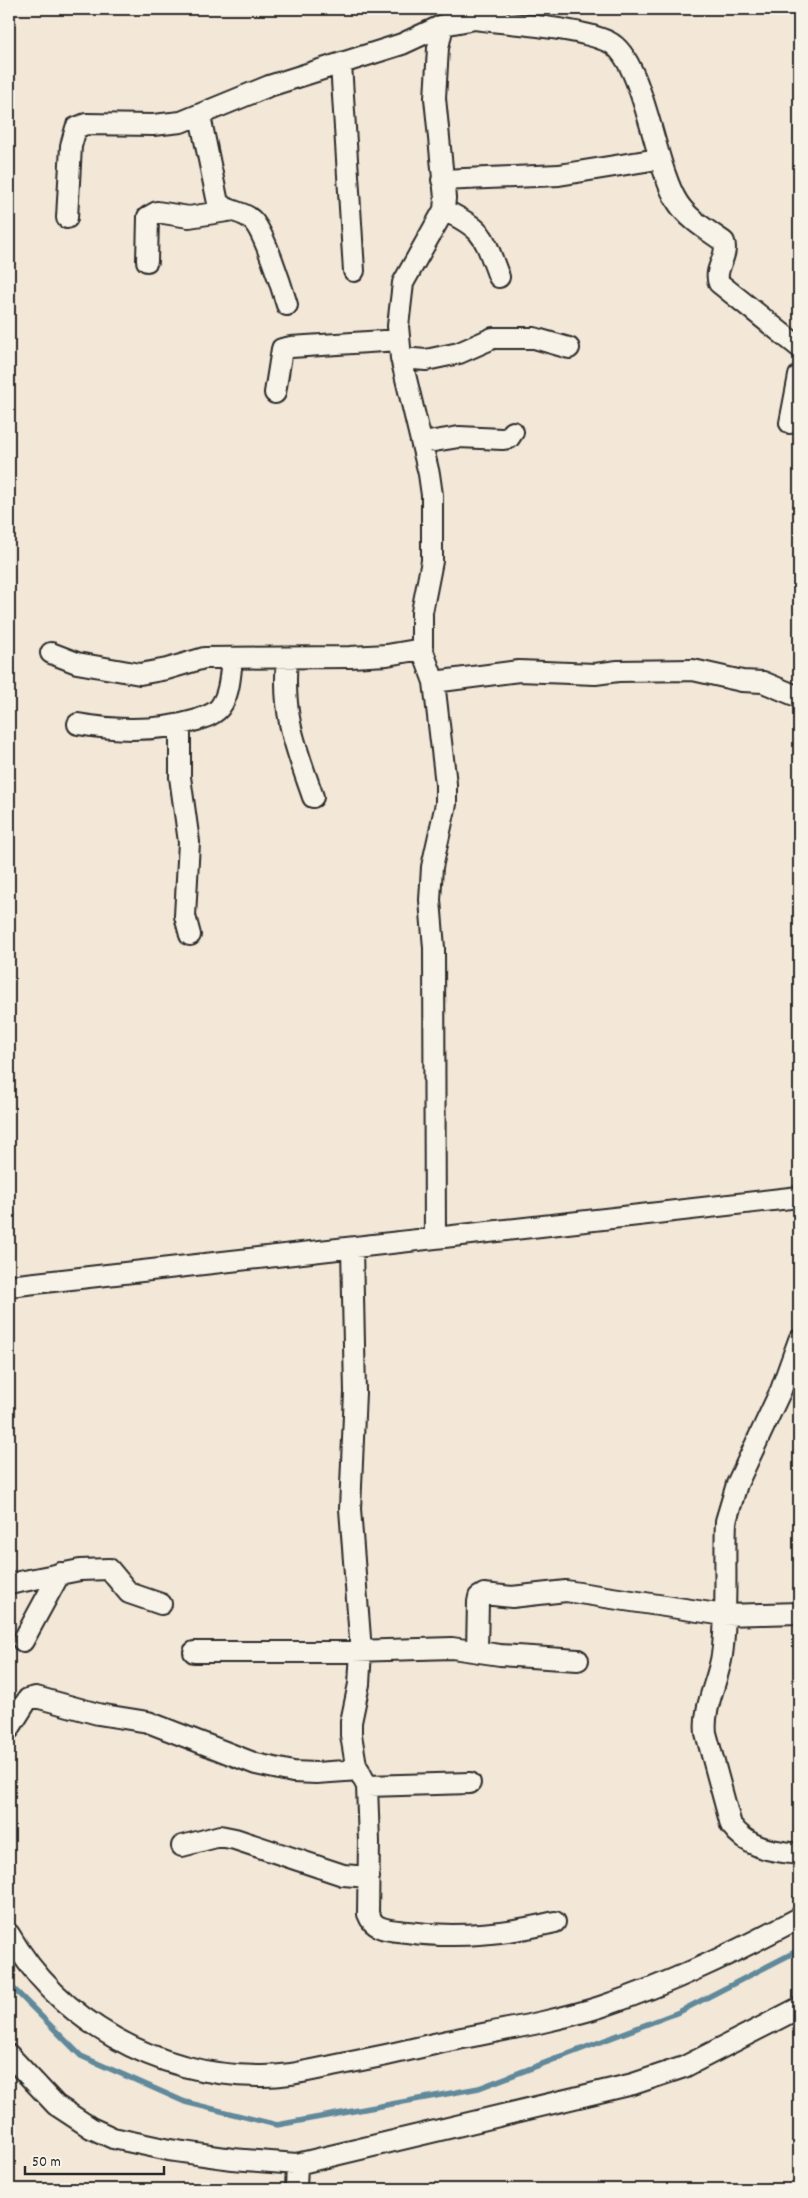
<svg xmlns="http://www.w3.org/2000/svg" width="808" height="2198" font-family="Dekko,sans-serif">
  <rect width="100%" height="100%" fill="#f3e7d7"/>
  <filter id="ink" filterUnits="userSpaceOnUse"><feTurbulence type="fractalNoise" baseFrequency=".02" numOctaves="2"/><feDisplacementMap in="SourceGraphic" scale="10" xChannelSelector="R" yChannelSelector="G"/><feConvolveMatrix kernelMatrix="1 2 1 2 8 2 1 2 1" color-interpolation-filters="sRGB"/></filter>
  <g filter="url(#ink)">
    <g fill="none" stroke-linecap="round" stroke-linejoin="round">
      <path stroke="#60899b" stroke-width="5.5" d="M9,1984L81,2056L185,2102L277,2125L479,2088L679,2012L799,1950"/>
      <g stroke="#2b2b2b" stroke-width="24">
        <path id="minor" d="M341,64L354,271
          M200,116L218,203C230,213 243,211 252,220C264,231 282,288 287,305
          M442,180L559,175L658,159
          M444,210C485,230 483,235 499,277
          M67,218L71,146L76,128L86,124L153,125L181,122L269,86L402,44L443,25L475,19C512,24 577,27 609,42C644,59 654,167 678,203C689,220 709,231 724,242C729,256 713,269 719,283L799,347
          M147,261L148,217L157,212L189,217L227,211
          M401,358L426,360L459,353L493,338H534L569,348
          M275,393L282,349L291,347L399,340
          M790,423L799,376
          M422,443L459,437L502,439L509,438L513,432
          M51,653L77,663L140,674L167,669L204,658L350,657L387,655L422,649
          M287,659C282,715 295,745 313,797
          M434,682L519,671L595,674L618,671L693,670L742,681L763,682L799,697
          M78,724C118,731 157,732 197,720C205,717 215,714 220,707C230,694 230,674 232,659
          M180,725V777L189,842L185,916L190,935
          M435,1237L434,948L430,900L432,867L446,804V784L434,682L422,649V612L432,561V495L429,474L401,358L398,326L403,283L444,210L445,198L435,98L438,48L443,25
          M352,1248L355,1392L350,1509L361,1651L359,1684L351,1722V1735L356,1765L367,1786L369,1842L368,1914C374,1931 391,1930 407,1932C457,1939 505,1934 555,1922
          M9,1286L799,1197
          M799,1340L781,1390L737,1484L726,1521C724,1565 728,1611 722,1655C718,1681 703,1707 706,1733L731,1825C749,1849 771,1851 799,1854
          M9,1584L80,1570L109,1569L129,1593L161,1604
          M23,1641L60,1573
          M477,1650L478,1602L479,1597L484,1594L512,1597L566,1591L724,1615L799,1613
          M194,1652H321L452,1648L500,1655L578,1660
          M9,1729L28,1699L36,1697L98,1714L148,1722L256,1764L293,1772L316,1773L359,1770
          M367,1786L470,1783
          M182,1846L220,1836L235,1839L343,1875L369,1877
          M9,1934C60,2022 156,2075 258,2076C283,2077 308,2071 332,2066C369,2059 406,2051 443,2042C495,2031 549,2023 600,2007C670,1984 735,1952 799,1918
          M9,2055L56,2105L91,2128L113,2138L169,2150L232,2159L297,2164L633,2084L684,2067L799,2008
          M296,2189L297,2164"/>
      </g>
      <use href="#minor" stroke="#f7f3e8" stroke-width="20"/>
    </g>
  </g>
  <rect width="808" height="2198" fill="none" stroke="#f7f3e8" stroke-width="30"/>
  <rect x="15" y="15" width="778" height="2168" fill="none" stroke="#2b2b2b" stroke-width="2" filter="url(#ink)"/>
  <path d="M25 2166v8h139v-8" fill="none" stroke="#2b2b2b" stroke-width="2.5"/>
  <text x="32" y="2166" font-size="15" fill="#2b2b2b" stroke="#f7f3e8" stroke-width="4" paint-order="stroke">50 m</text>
</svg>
